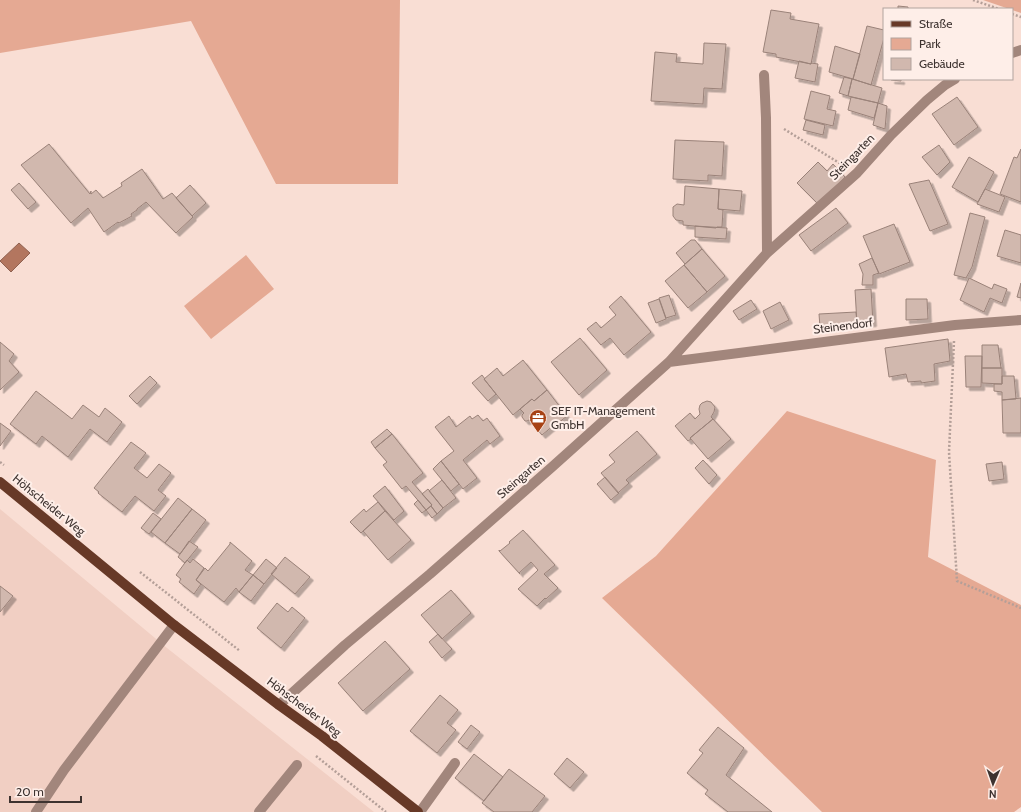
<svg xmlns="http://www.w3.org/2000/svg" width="1021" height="812" font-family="Cabin,sans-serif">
  <defs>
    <filter id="shadow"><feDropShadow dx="3.5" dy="3.5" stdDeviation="0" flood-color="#0004"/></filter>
  </defs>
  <rect width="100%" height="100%" fill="#f9ded4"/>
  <path fill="#f1cfc3" d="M0,509L167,648L374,812H0Z"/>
  <path fill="#e5a993" d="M0,0H400L398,184H276L191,21L0,53Z
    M983,0H1021V13Z
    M246,255L274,289L211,339L184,306Z
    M787,411L936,460L928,557L1021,605V807L1014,812H822L602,598L656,556Z"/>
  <path fill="#b3765f" stroke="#906251" d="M19,243L30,253L11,272L0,261Z"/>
  <path fill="#d1b8ae" stroke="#9a8279" filter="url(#shadow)" d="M898,6L908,7V9H898Z
    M771,10L791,13L790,19L819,24L811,64L776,57V54L763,52Z
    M867,26L884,30V38L871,85L853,79Z
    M704,43L726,44L722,89L704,88L703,104L651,101L655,52L677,54L676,62L703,64Z
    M835,46L860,54L853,79L829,72Z
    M799,61L811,64V63L818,64L815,82L795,78Z
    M844,77L852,79L848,96L839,93Z
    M852,79L882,88L878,103L848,96Z
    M891,79H901V81L891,80Z
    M811,91L830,96L827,109L836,111L833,126L804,119Z
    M851,97L878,103L874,118L848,110Z
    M957,97L978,127L954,145L932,114Z
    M878,103L887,106L885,129L873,125Z
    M806,120L825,125L823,135L803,130Z
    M675,140L724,142L722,176L708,175V181L673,179Z
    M49,144L90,194L91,191V194L96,190L103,198L122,186L121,183L142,169L163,199L172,193L193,217L176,233L146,202L137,209V210L131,214L132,216L119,223L118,222L104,232L88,208L71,223L21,165Z
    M939,145L950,162L937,175L922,157Z
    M1021,149V202L1000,194L1014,157L1017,158Z
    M969,157L994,172L978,202L952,187Z
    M818,162L827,171L833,164L845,177L819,205L797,183Z
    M929,180L948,224L930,231L909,184Z
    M19,183L36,202L28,209L11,190Z
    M190,185L206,203L192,216L176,198Z
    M685,186L719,189L718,209L723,210L722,227H717L716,228L683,225V221L676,220L673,216V207L677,204L684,205Z
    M719,189L742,191L740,211L718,209Z
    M985,189L1005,197L999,212L977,204Z
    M836,208L848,223L811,251L799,235Z
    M970,213L985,217L972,267L966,278L954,275Z
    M894,224L910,262L879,274L863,236Z
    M695,226L727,228L726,239L695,237Z
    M1005,230L1021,235V263L997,256Z
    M691,240H695L702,249L685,264L676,253Z
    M702,249L725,276L707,292L684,265Z
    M872,258L879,273L873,275V285H862L863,274L859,264Z
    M684,265L707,292L688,308L665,281Z
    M969,278L992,289L994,284L1007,289L1002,303L990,298L984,312L960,300Z
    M1021,283V298L1017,297Z
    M871,289L873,323L857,324L855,290Z
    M669,295L676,315L666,318L659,298Z
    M621,296L651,332L624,355L610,338L601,345L587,329L596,322L601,328L616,315L609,307Z
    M659,299L666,319L656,323L648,303Z
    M906,299H927L928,319L906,320Z
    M751,300L757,309L739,320L733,311Z
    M780,302L789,320L771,329L763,311Z
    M856,312L857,324L820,327L819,314Z
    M580,338L607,370L579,395L551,362Z
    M948,339L950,361L934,364L935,381L921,383V381L908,382L906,374L889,377L885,348Z
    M0,342L14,354L9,361L19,372L0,390Z
    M982,345H998L1001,368H982Z
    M965,356H982L981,387H966Z
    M523,360L547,390L534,401L532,399L513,415L484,379L497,368L503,376Z
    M982,368H1002V384L982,383Z
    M482,375L485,379H484L496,394L488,401L472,383Z
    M150,376L157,383L137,404L129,396Z
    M1002,376H1014L1016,399L1002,400V392L994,391V384H1002Z
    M547,390L567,416L557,424L555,421L553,423L554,425L542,435L529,420L527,421H525L522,417V415L524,413L520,409L532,399L534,401Z
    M36,391L72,419L83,405L99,417L105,408L122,422L107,442L90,429L68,457L42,436L36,444L10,424Z
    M1021,398V433H1003L1002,400Z
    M707,401L711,402L715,407L714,412L711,417L713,419L690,438L691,439L688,441L675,426L690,413L695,419L700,414L699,409L700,405L702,403Z
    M478,415L483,421L487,418L500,436L490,444L487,440L463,460L477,478L463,489L441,461L454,451L435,427L449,416L456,427L470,416L472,419Z
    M713,419L731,439L708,459L690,438Z
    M0,423L11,431L0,446Z
    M387,429L392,434L375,448L371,442Z
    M637,431L657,454L626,480L629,483L618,493L601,473L615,462L609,455Z
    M392,434L423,473L412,482L432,505L426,510L406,486L402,489L383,465L387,462L375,448Z
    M131,442L146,453L134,468L147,478L159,464L171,473L158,490L166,496L154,511L135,496L122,512L98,493L99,492L94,488Z
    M703,460L717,475L709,484L695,468Z
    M441,461L459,484L451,491L433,469Z
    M1002,462L1004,479L989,481L986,464Z
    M605,477L619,493L611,500L597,484Z
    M442,480L456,498L443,508L429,491Z
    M385,486L404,511L394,520L373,496Z
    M428,489L443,508L437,514L431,506L432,505L422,494Z
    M178,498L192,509L165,543L151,532Z
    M418,500L426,510L422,513L414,504Z
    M378,502L385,511L361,533L350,522L364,509L366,512Z
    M431,506L437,514L432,518L426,510Z
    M192,509L206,520L180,554L165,543Z
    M385,511L411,540L388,560L363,531Z
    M153,513L161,519L149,534L141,528Z
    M523,530L555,565L544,574L558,588L546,599L545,598L537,606L518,589L538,570L531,562L519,573L520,574L499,551V550L500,551L510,543L509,542Z
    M189,541L198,547L185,563L178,557Z
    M230,542L252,561L245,570L253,575L239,592L236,588L224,602L196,580L205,568L208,571L230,544Z
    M285,557L310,577L295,594L271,574Z
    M193,559L204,568L196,580L201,584L194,594L179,582L181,579L176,575L187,560L190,563Z
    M266,559L277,568L264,584L253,575Z
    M253,575L264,584L251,601L239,592Z
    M0,586L13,596L0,612Z
    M451,590L471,613L442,639L421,615Z
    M277,603L288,612L292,607L305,618L281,648L257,628Z
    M438,634L452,649L442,658L429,642Z
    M385,641L410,669L363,711L338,683Z
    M440,695L458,710L447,723L456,730L437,753L410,731Z
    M471,725L480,732L467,749L458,742Z
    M718,727L744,748L726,775L772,812H728L705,794L708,790L687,773L703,753L699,750Z
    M474,754L503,777L484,801L455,778Z
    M567,758L584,772L570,788L554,774Z
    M509,769L545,796L532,812H494L482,803Z"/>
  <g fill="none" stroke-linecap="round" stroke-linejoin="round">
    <path stroke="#b49f98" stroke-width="2.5" stroke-dasharray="2 2" stroke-linecap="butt" d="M973,0L999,9
      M1012,14L1021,17
      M784,129L841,164
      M954,341L949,452L957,581L1021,608
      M0,462L4,465
      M140,572L240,651
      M316,756L386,812"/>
    <path stroke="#a2867c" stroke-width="10" d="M1012,53L1021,50
      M764,75L766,118L767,253
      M669,362L955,325L1021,320
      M279,705L345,645L430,574L552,467L669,362L767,253L857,173L891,135L927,100L945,85L955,79
      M36,812L64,770L174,625
      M259,812L297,765
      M420,812L455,763"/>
    <path stroke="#673927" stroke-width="10" d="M0,482L174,625L279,705L322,736L418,812"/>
  </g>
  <defs>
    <g id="office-pin" transform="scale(0.9)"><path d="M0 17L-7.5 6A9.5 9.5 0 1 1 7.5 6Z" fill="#a74215" stroke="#feeee8"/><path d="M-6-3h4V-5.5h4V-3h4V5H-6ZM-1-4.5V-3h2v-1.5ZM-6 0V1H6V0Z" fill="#fff"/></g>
  </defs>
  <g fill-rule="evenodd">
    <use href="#office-pin" x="538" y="418"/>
  </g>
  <g text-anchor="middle" stroke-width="4" stroke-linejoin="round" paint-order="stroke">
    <g font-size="12" fill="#3e3330" stroke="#feeee8">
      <text transform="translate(852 157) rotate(-46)" y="4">Steingarten</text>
      <text transform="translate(843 326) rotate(-7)" y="4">Steinendorf</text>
      <text transform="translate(521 477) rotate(-41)" y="4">Steingarten</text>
      <text transform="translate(49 505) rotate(39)" y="4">Höhscheider Weg</text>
      <text transform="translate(304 707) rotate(37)" y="4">Höhscheider Weg</text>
    </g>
    <g font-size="12" fill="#3e3330" stroke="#feeee8" text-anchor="start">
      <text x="551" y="415">SEF IT-Management<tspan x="551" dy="14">GmbH</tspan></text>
    </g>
  </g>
  <rect x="883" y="8" width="130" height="72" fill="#feeee8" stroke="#b1a39e"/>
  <rect x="891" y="21" width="20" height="6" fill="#673927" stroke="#b1a39e"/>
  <text x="919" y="28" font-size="12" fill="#3e3330">Straße</text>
  <rect x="891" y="38" width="20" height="12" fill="#e5a993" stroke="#b1a39e"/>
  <text x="919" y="48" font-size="12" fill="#3e3330">Park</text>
  <rect x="891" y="58" width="20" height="12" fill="#d1b8ae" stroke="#b1a39e"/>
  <text x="919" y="68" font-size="12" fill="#3e3330">Gebäude</text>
  <g transform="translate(993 784) rotate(182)" stroke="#feeee8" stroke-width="3" paint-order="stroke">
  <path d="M0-3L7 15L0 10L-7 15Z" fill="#3e3330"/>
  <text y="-6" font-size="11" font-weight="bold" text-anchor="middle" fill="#3e3330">N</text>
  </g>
  <path d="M10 796v6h71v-6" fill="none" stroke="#3e3330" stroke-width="2"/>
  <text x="16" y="796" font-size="12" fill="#3e3330" stroke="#feeee8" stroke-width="3" paint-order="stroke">20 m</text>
</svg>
